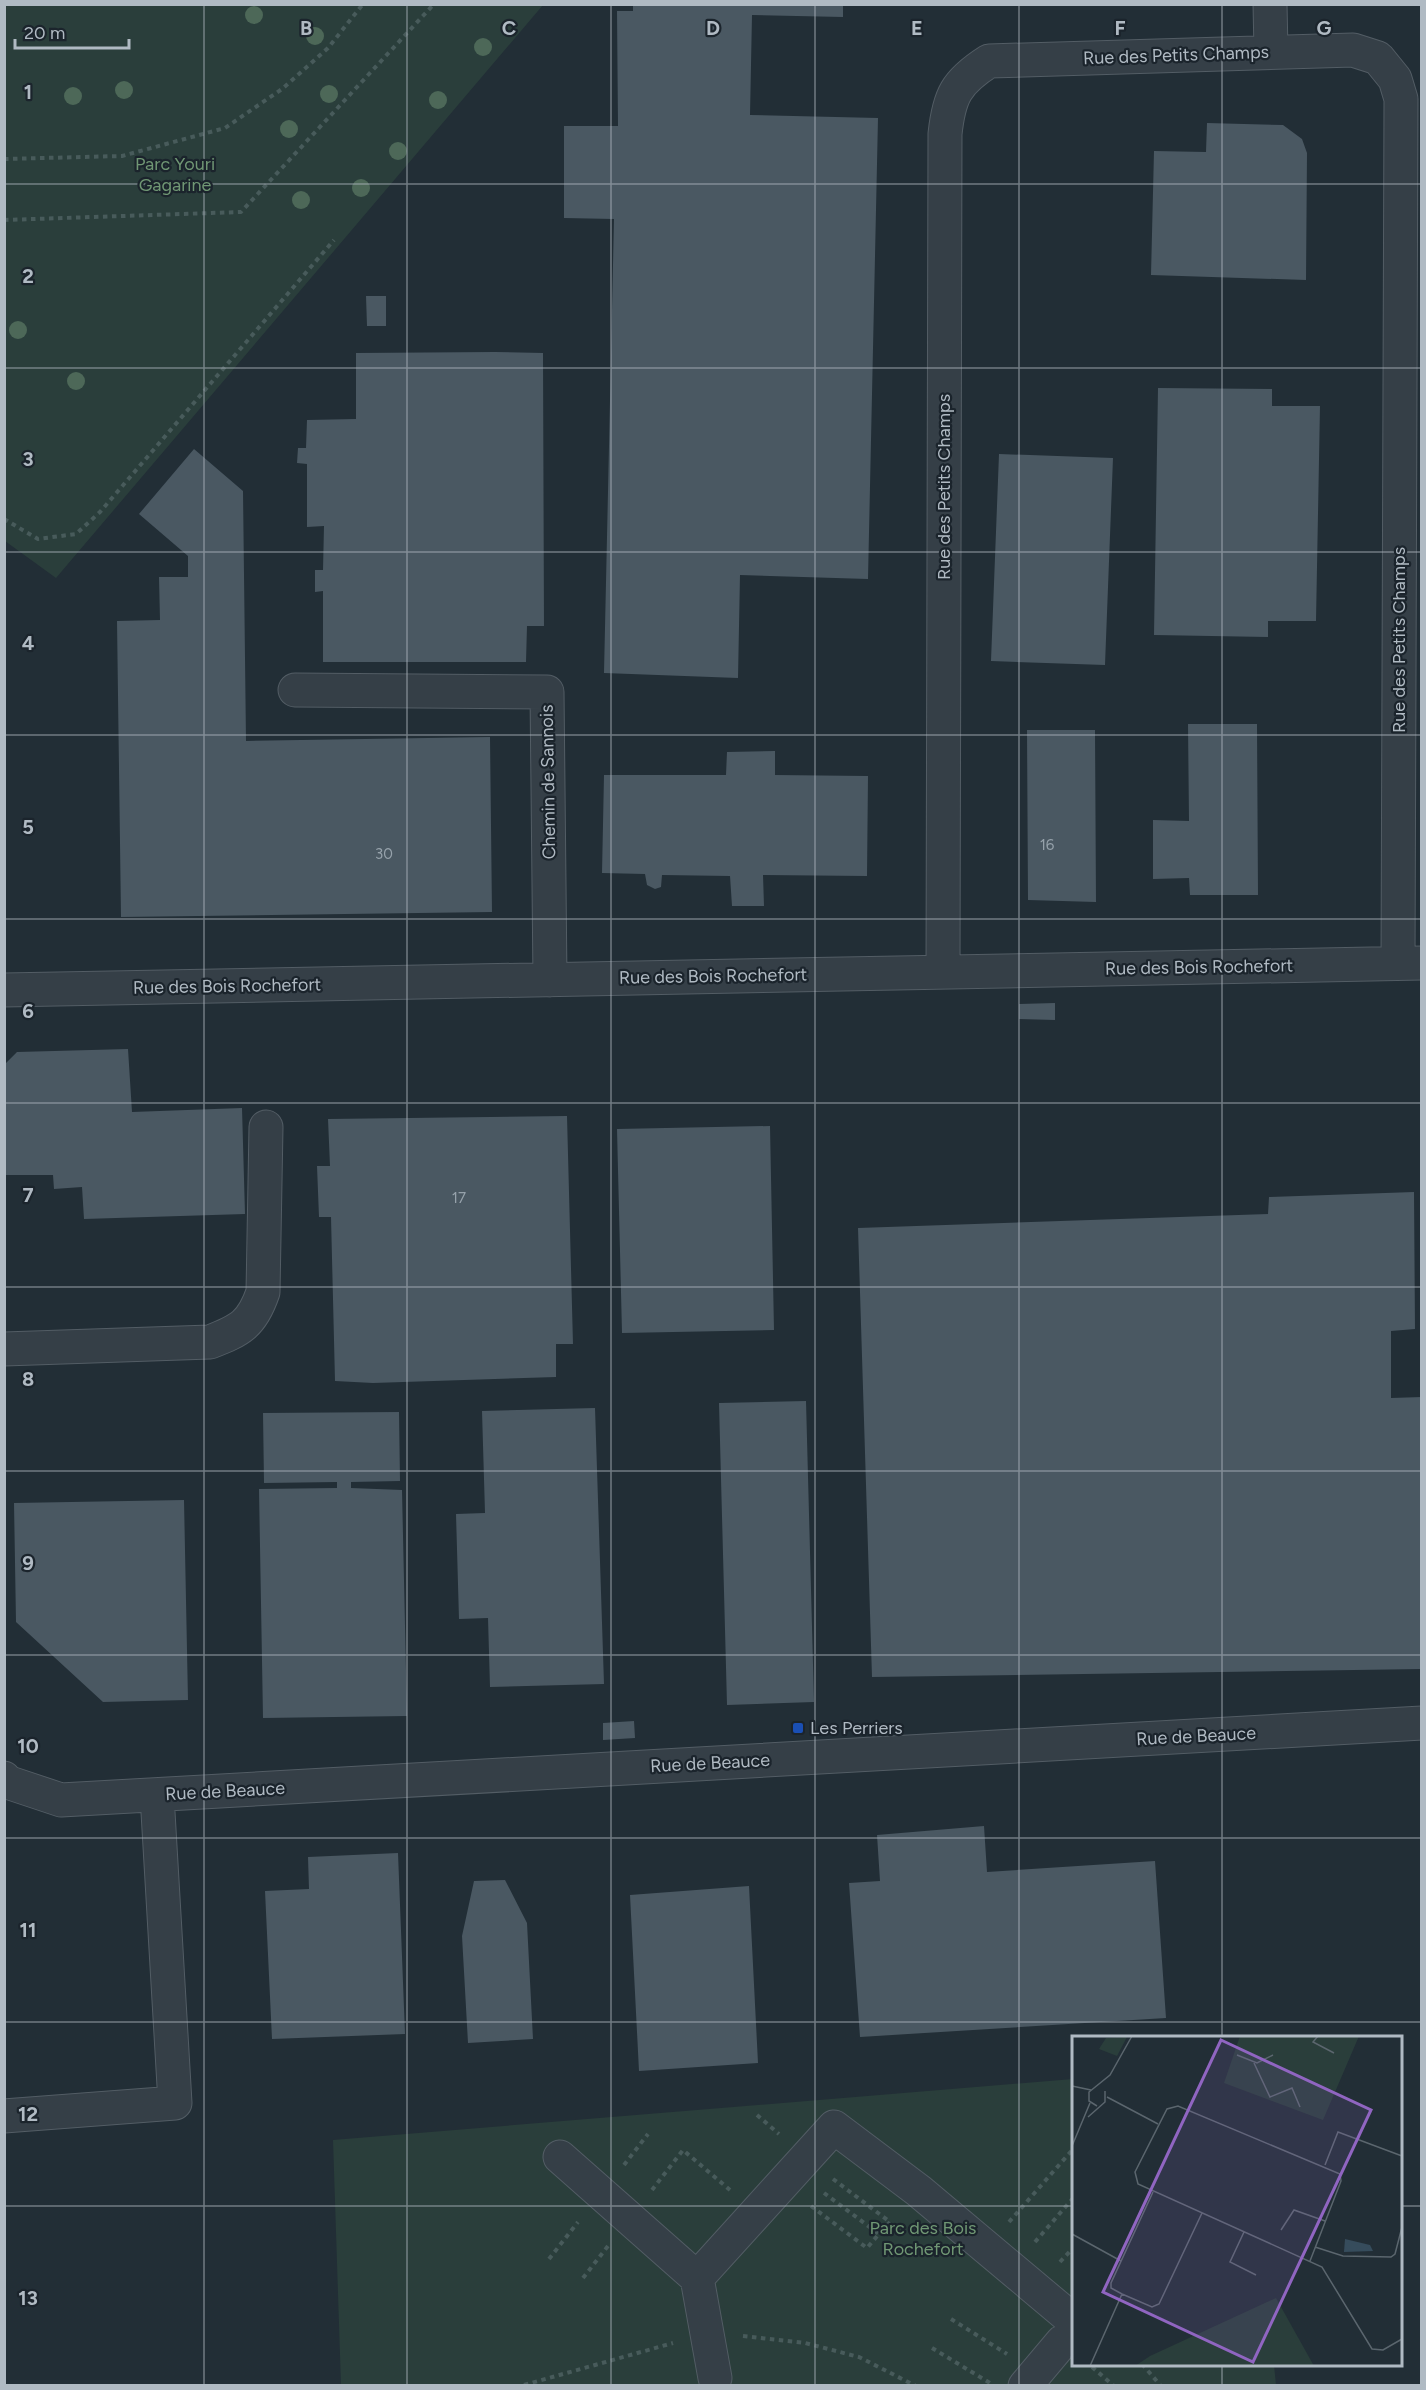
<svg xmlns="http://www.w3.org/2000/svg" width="1426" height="2390" font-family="Figtree,sans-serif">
  <rect width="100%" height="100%" fill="#222e36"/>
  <path fill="#2a3e3b" d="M5,4L543,5L56,578L5,541Z
    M1073,2079L1074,2364L1274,2365L1276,2385H341L333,2140Z"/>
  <path fill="#4a5862" d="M633,4H843V17L752,15L750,115L878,118L868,579L740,575L738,678L604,673L614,219L564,218V126H618L617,11H633Z
    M1207,123L1283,125L1302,139L1307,153L1306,280L1151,275L1154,151L1206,152Z
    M366,296H386V326H367Z
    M495,352L543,353L544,626H527L526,662H323V591L315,592V570H323L324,526L307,527V464L297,463L298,448H306L307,420L356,419V353Z
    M1158,388L1272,389V406H1320L1316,621H1268V637L1154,635Z
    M194,449L243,491L246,741L490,737L492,912L121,917L117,621L160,620L159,577H188V556L139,514Z
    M999,454L1113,458L1105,665L991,661Z
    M1188,724H1257L1258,895H1190L1189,878L1153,879V820L1189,821Z
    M1027,730H1095L1096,902L1028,900Z
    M775,751V775L868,776L867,876L763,875L764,906H732L730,876L662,875L661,887L655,889L647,885L645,874L602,873L604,775H726L727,752Z
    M1055,1003V1020L1019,1019V1004Z
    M128,1049L132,1112L242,1108L245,1214L84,1219L82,1187L54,1189L53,1175H4V1065L17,1052Z
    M567,1116L573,1344H556V1377L373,1383L335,1381L331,1217H319L317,1166H330L328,1119Z
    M770,1126L774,1330L622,1333L617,1129Z
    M1414,1192L1415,1329L1391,1331V1398L1422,1397V1669L872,1677L858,1228L1268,1214L1269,1197Z
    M806,1401L814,1702L727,1705L719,1403Z
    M595,1408L604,1684L490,1687L488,1618L459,1619L456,1514L485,1513L482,1411Z
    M399,1412L400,1481L351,1482V1488L402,1490L407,1716L263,1718L259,1489L337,1488V1482L264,1483L263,1413Z
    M184,1500L188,1700L103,1702L16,1622L14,1503Z
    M634,1721L635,1738L603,1740V1723Z
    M984,1826L987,1872L1155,1861L1166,2018L860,2037L849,1883L880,1881L877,1835Z
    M398,1853L405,2034L272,2039L265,1891L309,1889L308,1857Z
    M505,1880L527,1923L533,2039L468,2043L462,1936L474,1881Z
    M749,1886L758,2063L639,2071L630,1895Z"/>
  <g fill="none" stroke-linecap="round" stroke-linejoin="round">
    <g stroke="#535d65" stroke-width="35">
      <path id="minor" d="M1270,4L1271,51
        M295,690L547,692L550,980
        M943,972L945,134C949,96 956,82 989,61L1353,50L1378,58L1395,79L1401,99L1398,963
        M4,990L1422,963
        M4,1349L210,1342C241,1330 252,1324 263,1292L266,1127
        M4,1778L7,1782L61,1800L1422,1723
        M4,2116L175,2103L157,1795
        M560,2157L697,2278L834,2127L919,2191L1074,2321
        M697,2278L715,2378
        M1025,2386L1062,2342L1074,2338"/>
    </g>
    <path stroke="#485b5b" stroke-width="4" stroke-dasharray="4.5 4.5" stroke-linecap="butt" d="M4,159L122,156L225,128L282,89L328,48L363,4
      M4,220L241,212L434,4
      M4,519L38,539L76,534L100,512L334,240
      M757,2115L779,2134
      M624,2165L648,2134
      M833,2179L890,2222
      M652,2190L683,2150L730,2190
      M824,2193L879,2234L890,2222
      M811,2206L867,2248L879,2234
      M1009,2222L1074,2148
      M1035,2242L1074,2197
      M549,2259L578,2222
      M1060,2262L1074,2247
      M583,2278L608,2246
      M951,2319L1007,2354
      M743,2336L805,2343L859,2357L916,2386
      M932,2348L990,2383
      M1142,2364L1161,2386
      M1092,2367L1114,2386
      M524,2385L673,2343"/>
    <use href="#minor" stroke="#353f47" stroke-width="33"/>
  </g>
  <g fill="#4d6858">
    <circle cx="254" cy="15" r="9"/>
    <circle cx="315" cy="36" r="9"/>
    <circle cx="483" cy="47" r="9"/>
    <circle cx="124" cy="90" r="9"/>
    <circle cx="329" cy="94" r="9"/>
    <circle cx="73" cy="96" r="9"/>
    <circle cx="438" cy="100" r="9"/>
    <circle cx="289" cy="129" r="9"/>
    <circle cx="398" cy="151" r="9"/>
    <circle cx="361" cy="188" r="9"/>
    <circle cx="301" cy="200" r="9"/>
    <circle cx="18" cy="330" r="9"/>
    <circle cx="76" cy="381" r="9"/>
  </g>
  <path fill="none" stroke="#b0bac3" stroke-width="1.5" stroke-opacity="0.55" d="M204,4V2386M407,4V2386M611,4V2386M815,4V2386M1019,4V2386M1222,4V2038M4,184H1422M4,368H1422M4,552H1422M4,735H1422M4,919H1422M4,1103H1422M4,1287H1422M4,1471H1422M4,1655H1422M4,1838H1422M4,2022H1422M4,2206H1074M1400,2206H1422M1222,2364V2386"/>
  <rect fill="#1a4fb4" stroke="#1b242c" stroke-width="2" x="792" y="1722" width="12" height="12" rx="3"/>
  <g text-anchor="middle" stroke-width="4.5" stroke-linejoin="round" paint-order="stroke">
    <g font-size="15" fill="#96a2ab">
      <text x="1047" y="850">16</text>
      <text x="384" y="859">30</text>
      <text x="459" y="1203">17</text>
    </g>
    <g font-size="18" fill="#b0bac3" stroke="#1b242c">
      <text transform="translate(1176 55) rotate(-2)" y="6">Rue des Petits Champs</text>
      <text transform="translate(944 487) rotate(-90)" y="6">Rue des Petits Champs</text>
      <text transform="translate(1399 640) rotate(-90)" y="6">Rue des Petits Champs</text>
      <text transform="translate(548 782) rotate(-91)" y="6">Chemin de Sannois</text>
      <text transform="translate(1199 967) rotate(-1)" y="6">Rue des Bois Rochefort</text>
      <text transform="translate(713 976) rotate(-1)" y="6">Rue des Bois Rochefort</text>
      <text transform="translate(227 986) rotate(-1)" y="6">Rue des Bois Rochefort</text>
      <text transform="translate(1196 1736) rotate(-3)" y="6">Rue de Beauce</text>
      <text transform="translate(710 1763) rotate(-3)" y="6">Rue de Beauce</text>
      <text transform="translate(225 1791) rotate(-3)" y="6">Rue de Beauce</text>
    </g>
    <g font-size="18" fill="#709774" stroke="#1b242c">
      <text x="175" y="170">Parc Youri<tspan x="175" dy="21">Gagarine</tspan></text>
      <text x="923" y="2234">Parc des Bois<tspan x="923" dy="21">Rochefort</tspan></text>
    </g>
    <g font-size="18" fill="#b0bac3" stroke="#1b242c" text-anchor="start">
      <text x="810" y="1734">Les Perriers</text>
    </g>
  </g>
  <g transform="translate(1072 2036)">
    <rect width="330" height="330" fill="#222e36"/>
    <path d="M168,0H287L251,84L152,47ZM55,1L45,20L27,13L34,2ZM204,262L242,330H63L78,320Z" fill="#2a3e3b"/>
    <path d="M273,203L298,209L301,215L272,216Z" fill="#364c5c"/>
    <path fill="none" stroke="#5b666e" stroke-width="1.5" d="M246,0L241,6L262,17M165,19L185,27L201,19M182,27L198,61L220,52L228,71M0,50L19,54M35,61L86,88M25,70L17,65V56L38,39L60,0M16,81L33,66V55M0,110L18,67M253,129L266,96L330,120M81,156L39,247V252L50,258L80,271L87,268L130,177M209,194L222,174L253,185M172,196L158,226L184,239M0,198L49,225M243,211L271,220L319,221L323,218L330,191M238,225L269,145L268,138L106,70L95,73L63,136L66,148L250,231L300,313L311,314L330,303M18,330L50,258"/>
    <path fill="#9065c1" fill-opacity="0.15" stroke="#9065c1" stroke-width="3" d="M149,4L299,74L181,326L31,256Z"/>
    <rect width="330" height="330" fill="none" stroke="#b0bac3" stroke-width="3"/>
  </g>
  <g font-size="20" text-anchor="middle" font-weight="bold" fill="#b0bac3" stroke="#1b242c" stroke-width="4.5" stroke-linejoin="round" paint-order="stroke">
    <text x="306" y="35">B</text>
    <text x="509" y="35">C</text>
    <text x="713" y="35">D</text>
    <text x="917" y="35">E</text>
    <text x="1120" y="35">F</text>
    <text x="1324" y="35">G</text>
    <text x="28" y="99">1</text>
    <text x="28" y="283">2</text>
    <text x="28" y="466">3</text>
    <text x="28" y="650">4</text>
    <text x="28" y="834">5</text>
    <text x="28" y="1018">6</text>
    <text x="28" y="1202">7</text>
    <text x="28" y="1386">8</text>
    <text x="28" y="1570">9</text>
    <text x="28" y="1753">10</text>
    <text x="28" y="1937">11</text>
    <text x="28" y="2121">12</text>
    <text x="28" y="2305">13</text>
  </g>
  <rect width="1426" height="2390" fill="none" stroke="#b0bac3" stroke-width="12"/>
  <path d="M15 39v9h114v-9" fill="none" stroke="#b0bac3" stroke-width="3"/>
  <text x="24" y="39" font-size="18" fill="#b0bac3" stroke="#1b242c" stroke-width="4.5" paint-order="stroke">20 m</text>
</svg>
